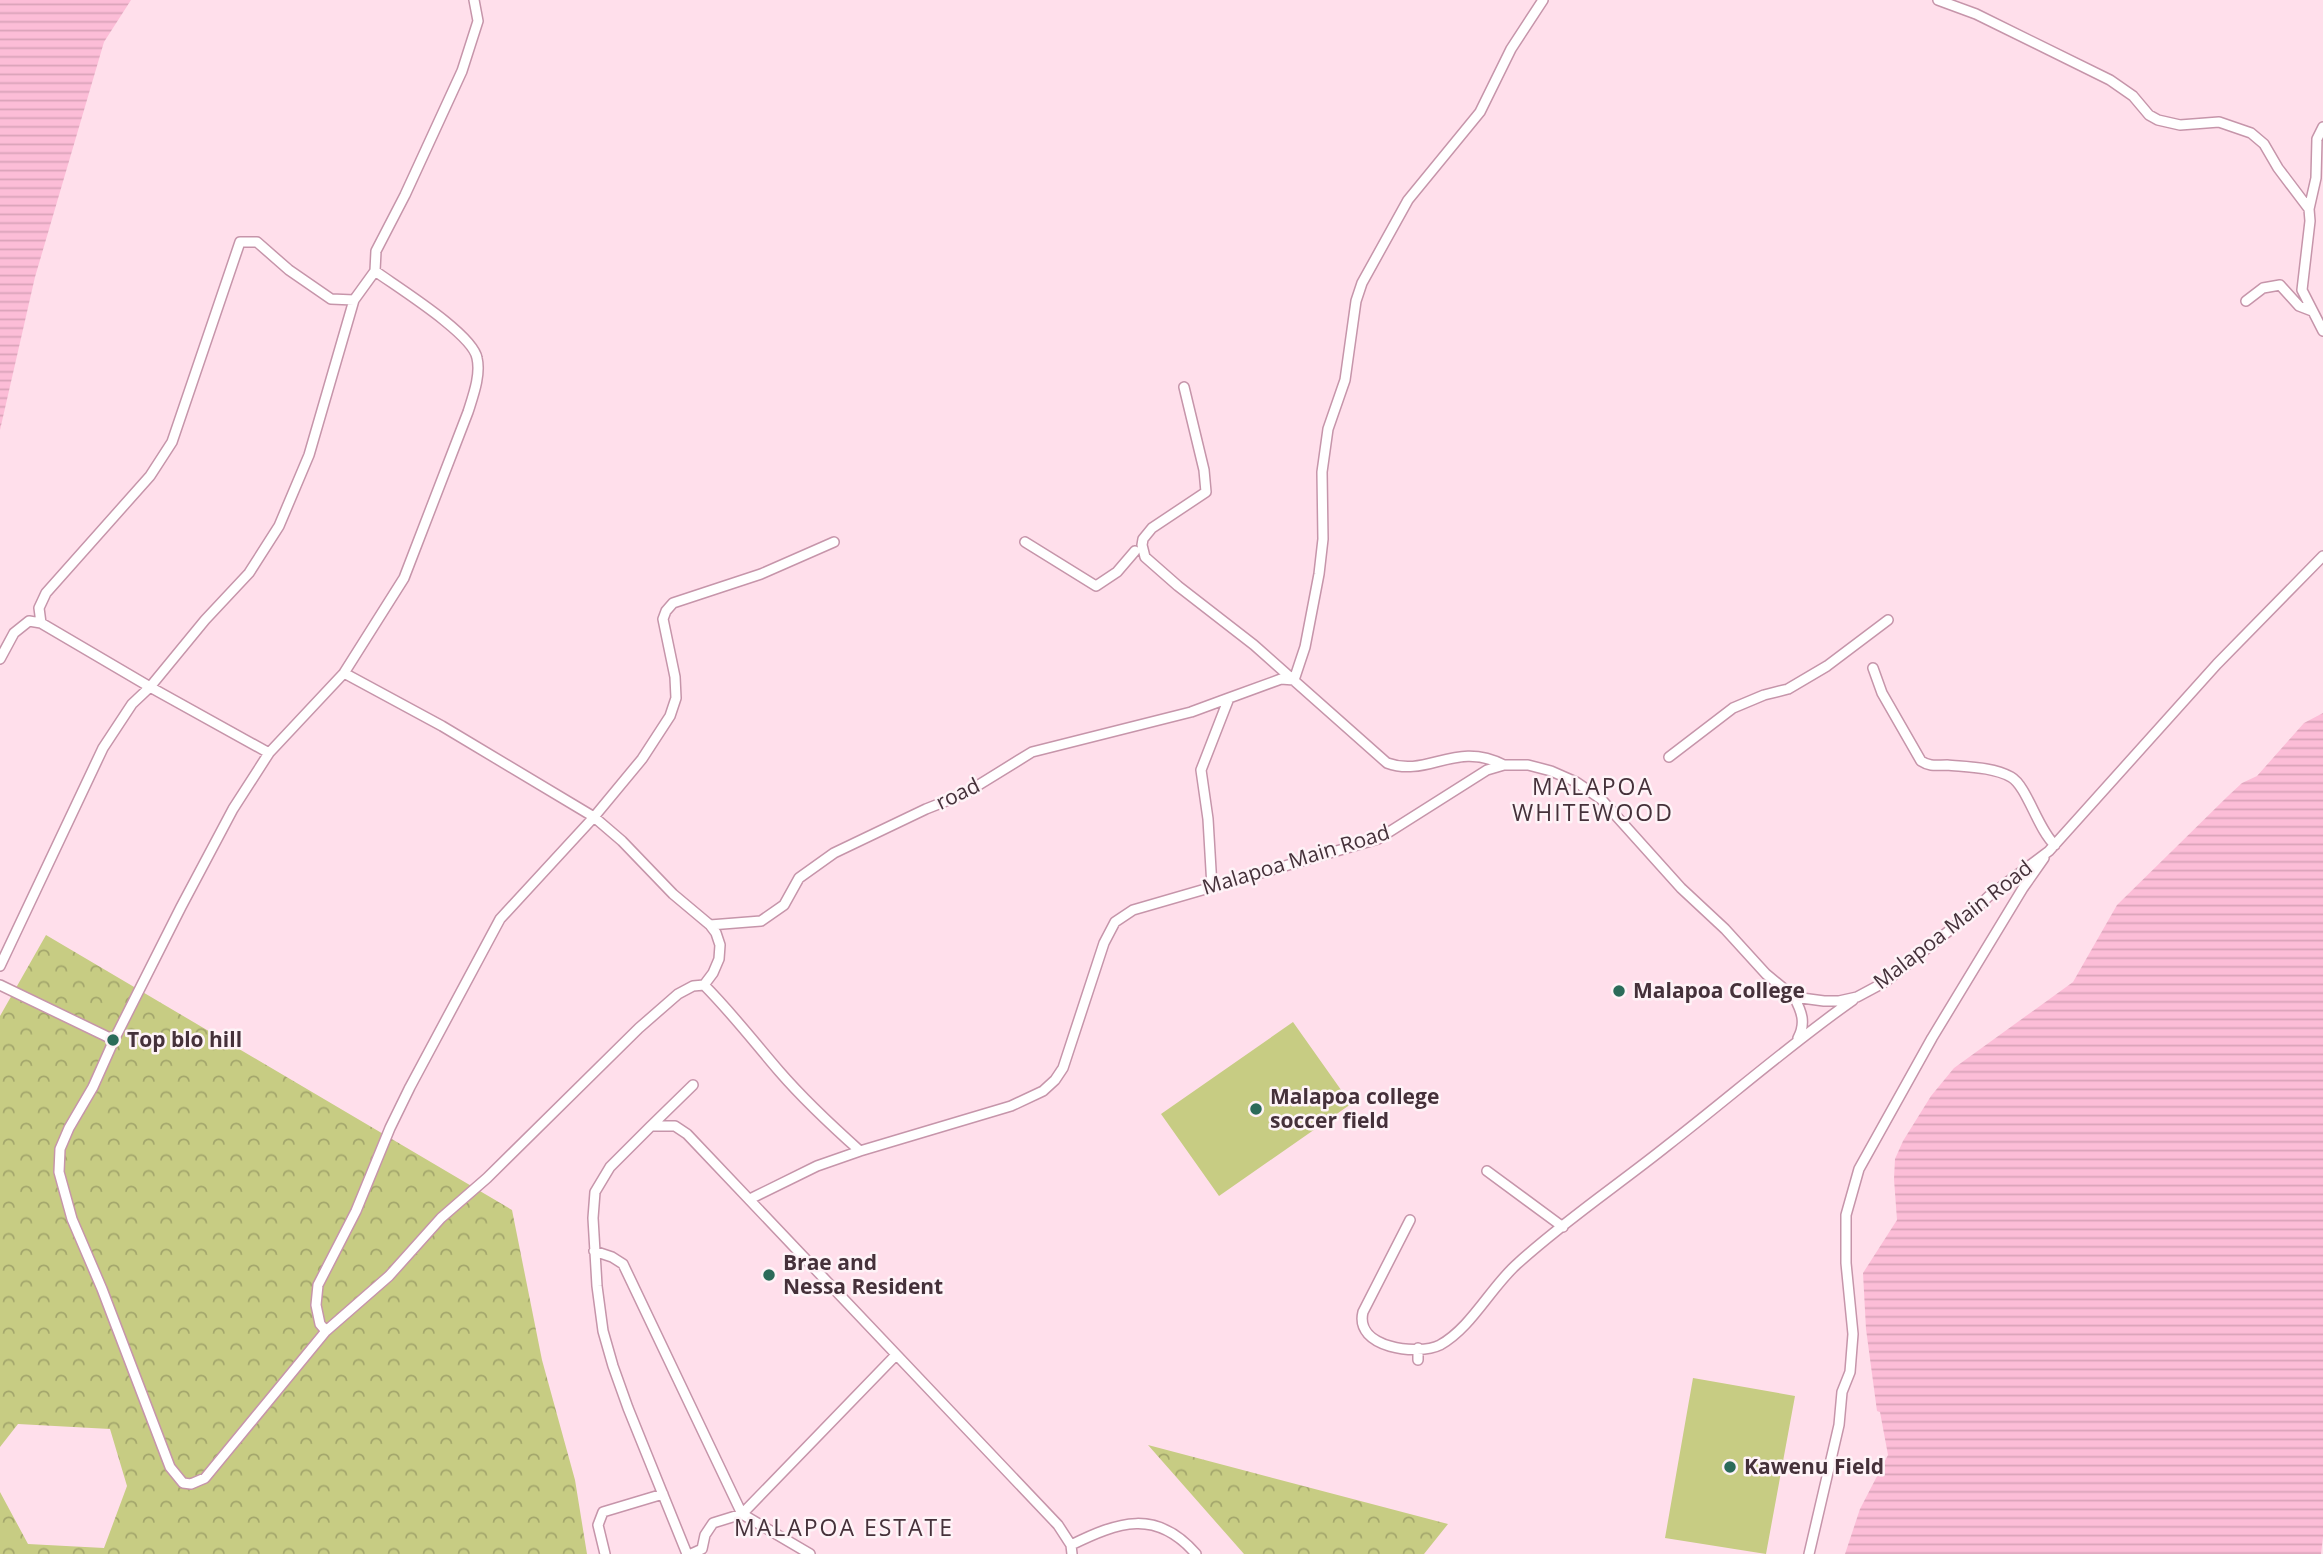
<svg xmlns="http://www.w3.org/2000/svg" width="2323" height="1554" font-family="'Open Sans',sans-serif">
  <defs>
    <pattern id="forest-crowns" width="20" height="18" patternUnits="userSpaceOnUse" patternTransform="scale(1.75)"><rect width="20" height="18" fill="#c7cc83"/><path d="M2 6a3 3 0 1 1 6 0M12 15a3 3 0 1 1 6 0" fill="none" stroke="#a3a66c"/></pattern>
    <pattern id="water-rules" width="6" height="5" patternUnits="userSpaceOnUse" patternTransform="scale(1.75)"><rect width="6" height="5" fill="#fcbdd7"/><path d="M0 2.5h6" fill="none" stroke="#d9a3b9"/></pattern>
  </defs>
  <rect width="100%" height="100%" fill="#ffdfeb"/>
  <path fill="url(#forest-crowns)" d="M46,935L512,1210L542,1360L575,1480L587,1554H0V1492L28,1544L104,1548L127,1486L110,1429L18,1424L0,1447V1016Z
    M1148,1445L1448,1524L1424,1554H1244Z"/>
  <path fill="#c7cc83" d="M1293,1022L1351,1104L1219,1196L1161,1114Z
    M1693,1378L1795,1396L1766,1554L1665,1538Z"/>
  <path fill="url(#water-rules)" d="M0,0H131L104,42L35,277L0,430Z
    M2323,713V1537L2321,1554H1845L1860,1509L1888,1455L1880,1412L1877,1411L1866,1329L1863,1273L1897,1220L1894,1179L1895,1159L1903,1141L1931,1096L1954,1068L2073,982L2117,905L2228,796L2242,783L2257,776L2304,723Z"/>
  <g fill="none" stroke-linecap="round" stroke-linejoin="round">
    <g stroke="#c695aa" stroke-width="12">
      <path id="minor" d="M1938,0L1976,14L2110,80L2133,96L2149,115L2158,120L2180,125L2219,122L2251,133L2264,144L2278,168L2309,209L2310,221L2302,290L2323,331
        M2309,209L2316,178L2317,139L2323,127
        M2246,301L2263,288L2280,285L2299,306L2312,311
        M1184,387L1204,470L1206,492L1152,528L1143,539L1142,545L1145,557L1178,586L1254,645L1387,763C1428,778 1455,740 1504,765
        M1025,542L1096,586L1117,572L1135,551
        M41,623L150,687L269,753
        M0,659L14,633L29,621L41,623L39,608L46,593L150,476L172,442L240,242H257L289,270L331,299L354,300
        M1873,668L1882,693L1921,761C1930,767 1937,765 1947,765C1967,767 1993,767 2011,777C2027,786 2038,830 2055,845
        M344,673L442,726L594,817L622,841L673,894L710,925L716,933L720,945L719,959L713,973L704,985L693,986L678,994L639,1028L487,1178L441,1218L389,1276L326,1331L205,1478L191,1484L183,1483L170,1467L102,1289L72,1219L59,1172L60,1149L69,1128L93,1087L114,1040L181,907L233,809L269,753L344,673L404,578L468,412C473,396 481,375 477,358C473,334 397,287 375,271
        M1294,680L1305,647L1319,574L1323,539L1322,472L1328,429L1345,380L1356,301L1362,283L1408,200L1480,112L1511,49L1543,0
        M1669,757L1733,708L1764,695L1788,689L1827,666L1888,620
        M1212,887L1208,819L1201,770L1229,698L1281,679L1294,680
        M710,925L761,921L784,905L799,878L834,853L926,809L964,794L1032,752L1191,712L1229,698
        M0,966L103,748L132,704L150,687L205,620L249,573L279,526L309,455L354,300L375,271L376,251L405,195L462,71L478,21L474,0
        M0,985L114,1040
        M704,985C731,1012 754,1042 779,1071C804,1100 832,1126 860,1151
        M1794,997C1802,1012 1806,1023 1798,1038
        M651,1126L693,1085
        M1487,1171L1563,1227
        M750,1199L817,1166L860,1151L1011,1106L1043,1091L1055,1080L1063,1068L1104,943L1115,922L1133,910L1378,839L1487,770L1504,765H1528L1551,771L1576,782L1601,799L1681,888L1725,929L1766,974L1794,997L1824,1001H1839L1857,997L1885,982L1970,914L1989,896L2049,851L2217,664L2323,556
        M1410,1220L1363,1312C1354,1348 1418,1356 1440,1345C1471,1328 1491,1287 1517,1264C1564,1221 1618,1185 1668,1145C1730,1097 1789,1045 1853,1000
        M594,1251L612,1257L623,1264L742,1514L810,1554
        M326,1331L320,1324L316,1305L318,1285L356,1211L390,1128L410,1087L500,919L594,817L642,759L670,716L676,698L675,677L663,619L666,611L673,603L761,574L834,542
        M1418,1348V1360
        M1071,1545C1118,1522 1156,1508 1196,1554
        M605,1554L598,1525L603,1512L663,1494
        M687,1554L628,1408L613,1366L603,1331L597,1286L593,1218L595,1192L610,1167L651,1126H675L687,1134L1058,1525L1071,1545L1072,1554
        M691,1554L702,1549L705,1535L713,1523L742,1514L895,1356
        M1809,1554L1839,1425L1842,1392L1850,1372L1853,1334L1846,1263V1215L1859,1169L1932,1038L2023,888L2044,858"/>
    </g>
    <use href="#minor" stroke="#fff" stroke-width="9"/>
  </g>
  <g fill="#2b6b59" stroke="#fef3f7" stroke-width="2.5">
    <circle cx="1619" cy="991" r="7"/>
    <circle cx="113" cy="1040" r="7"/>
    <circle cx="1256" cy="1109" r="7"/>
    <circle cx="769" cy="1275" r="7"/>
    <circle cx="1730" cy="1467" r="7"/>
  </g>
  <g text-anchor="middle" stroke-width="5" stroke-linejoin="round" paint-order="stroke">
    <g font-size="21" fill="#45313a" stroke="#fef3f7">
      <text transform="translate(958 794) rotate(-26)" y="7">road</text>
      <text transform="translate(1296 860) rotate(-17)" y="7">Malapoa Main Road</text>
      <text transform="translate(1953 925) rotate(-38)" y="7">Malapoa Main Road</text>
    </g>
    <g font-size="21" font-weight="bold" fill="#45313a" stroke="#fef3f7" text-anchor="start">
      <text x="1633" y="998">Malapoa College</text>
      <text x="127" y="1047">Top blo hill</text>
      <text x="1270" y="1104">Malapoa college<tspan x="1270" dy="24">soccer field</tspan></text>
      <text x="783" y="1270">Brae and<tspan x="783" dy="24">Nessa Resident</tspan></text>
      <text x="1744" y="1474">Kawenu Field</text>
    </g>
    <g font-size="23" letter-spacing="2" fill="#45313a" stroke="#fef3f7">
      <text x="1593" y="795">MALAPOA<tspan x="1593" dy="26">WHITEWOOD</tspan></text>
      <text x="844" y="1536">MALAPOA ESTATE</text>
    </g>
  </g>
</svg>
